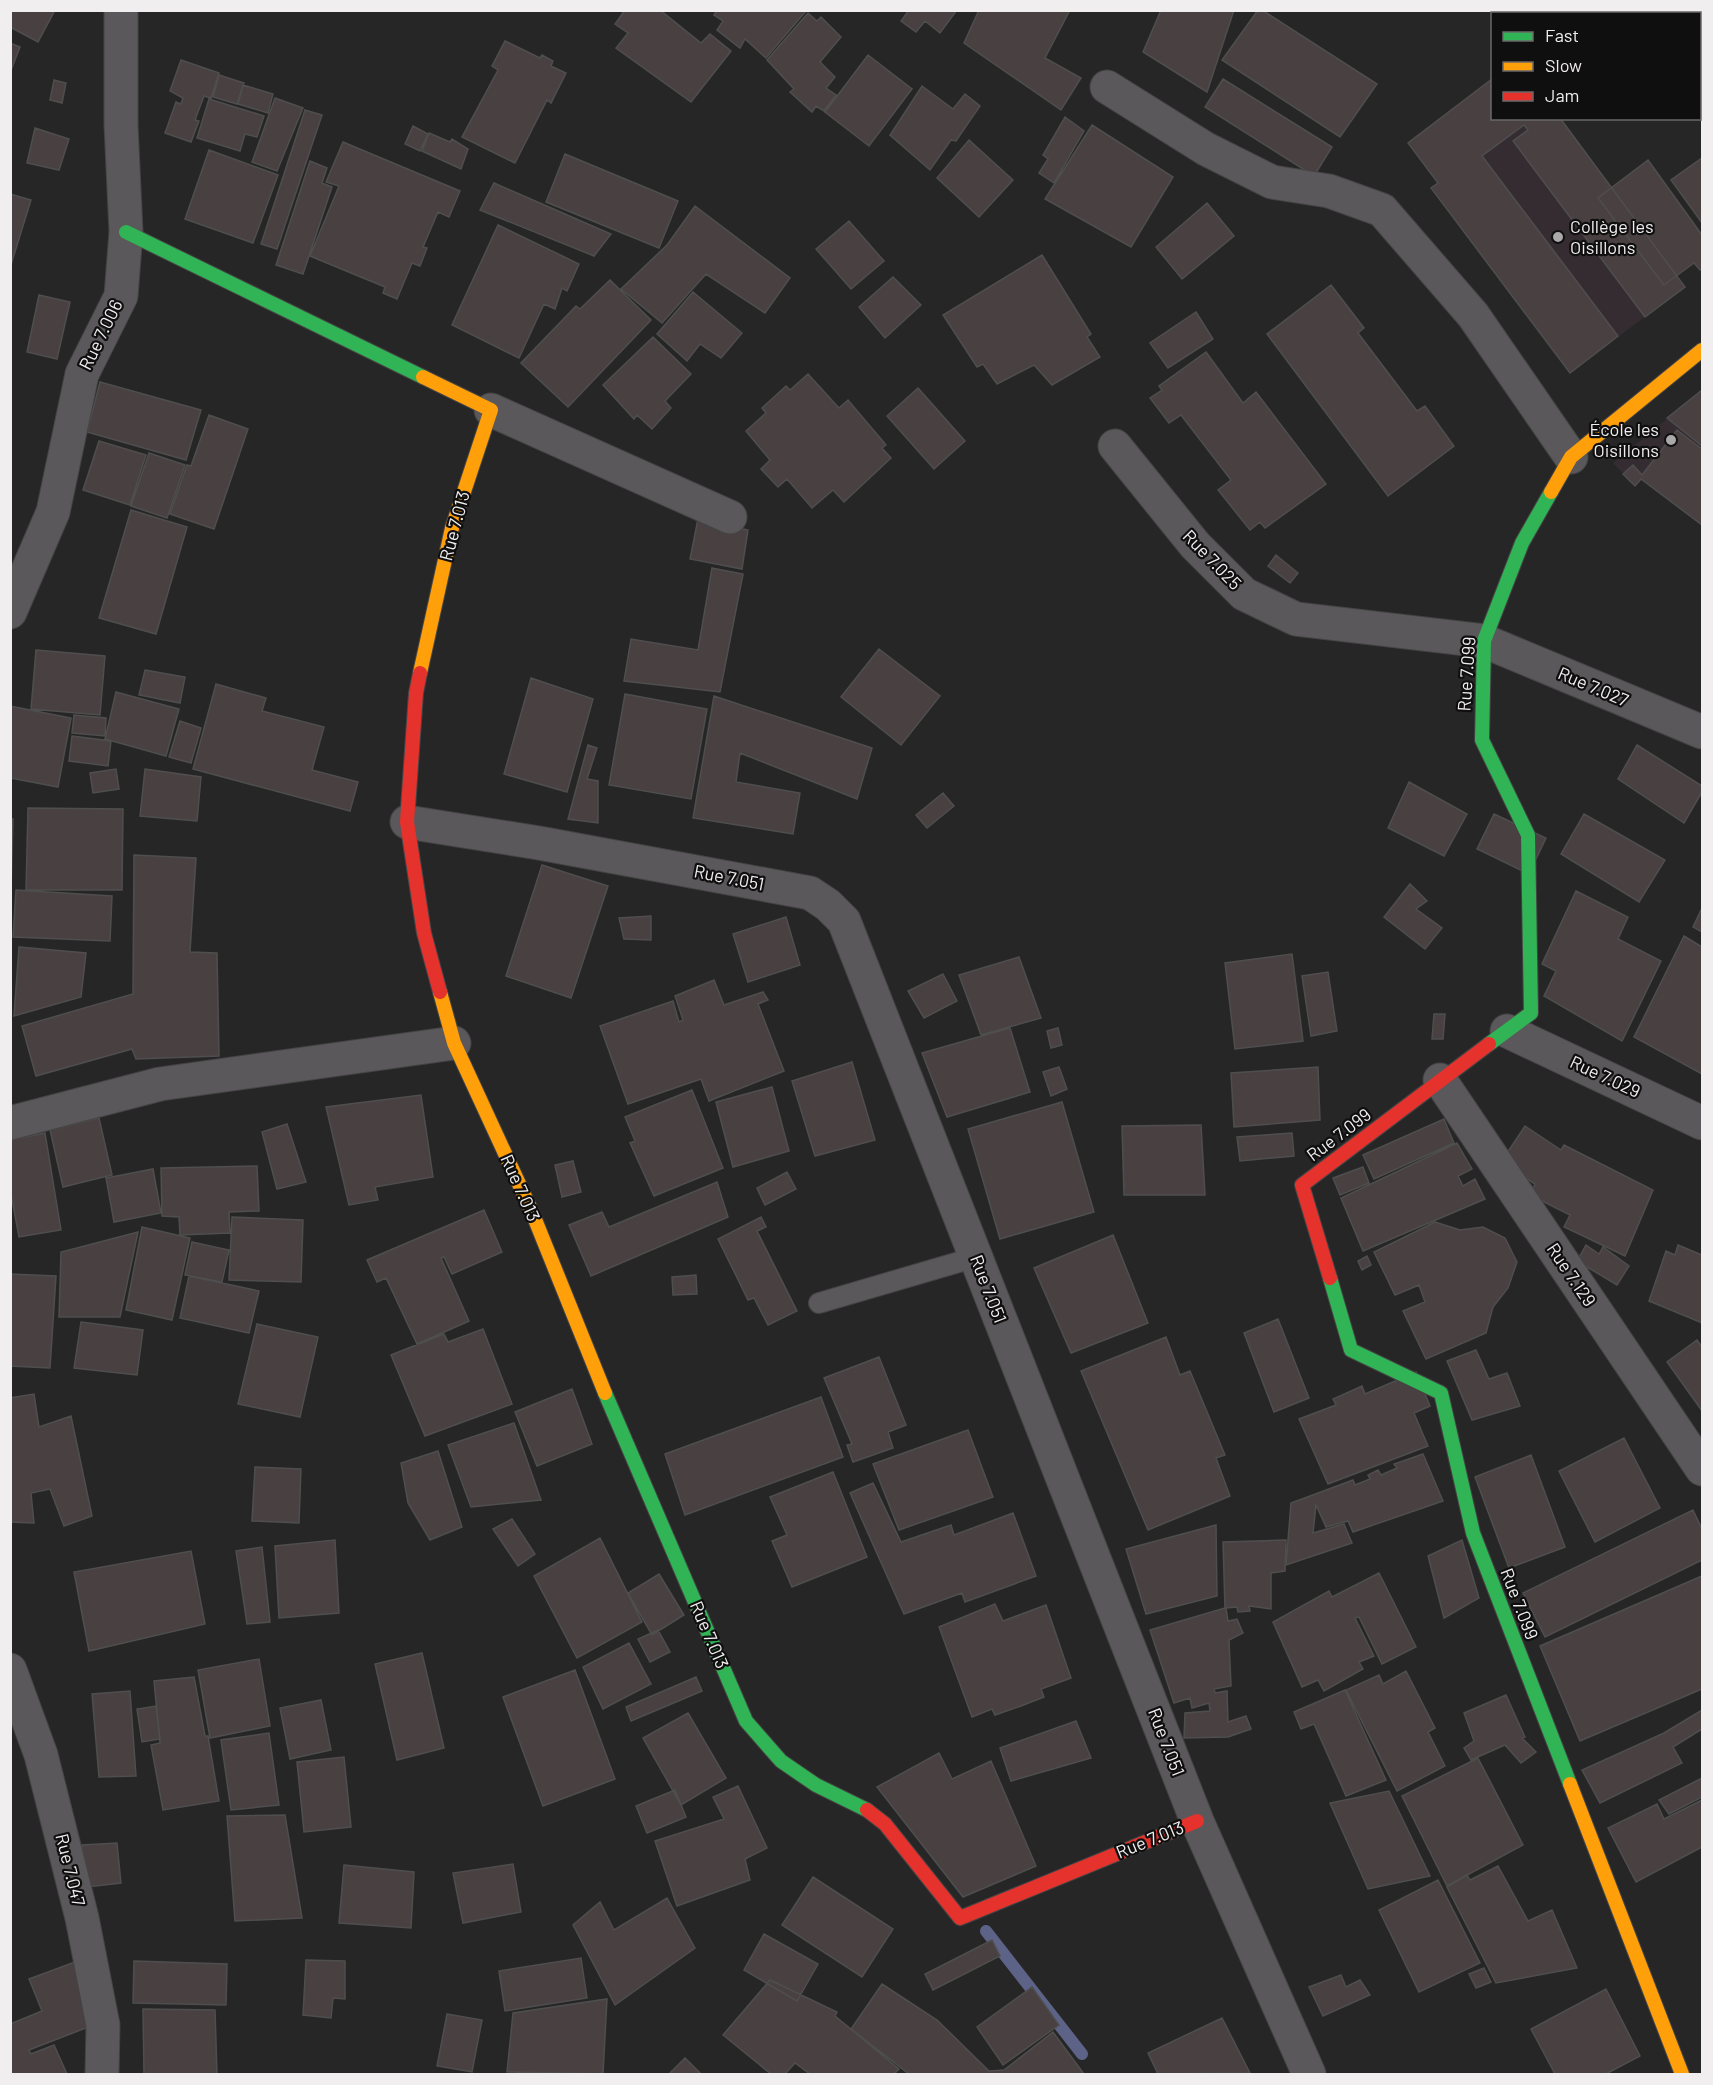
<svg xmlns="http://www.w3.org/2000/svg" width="1713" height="2085" font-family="Barlow,sans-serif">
  <rect width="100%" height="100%" fill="#272627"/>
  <path fill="#342c31" d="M1492,79V118L1560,119L1685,287L1570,373L1431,188L1438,182L1408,143Z
    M1702,390V525L1641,480L1635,486L1613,463Z"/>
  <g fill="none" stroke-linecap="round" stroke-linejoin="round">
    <path stroke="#5d6287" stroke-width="12" d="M986,1931L1082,2054"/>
  </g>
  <path fill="#494042" stroke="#4f4e4f" stroke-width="1.5" d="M10,10H55L38,42L10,27Z
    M625,10H660L701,43L710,34L731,51L691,102L616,48L628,33L615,24Z
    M717,10H805L806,11L766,58L745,39L740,48L717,30L723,21L714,15Z
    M909,10H957L940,33L925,21L916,32L901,21Z
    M979,10H1070L1045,58L1081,78L1061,110L964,43Z
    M1161,10H1234L1207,92L1143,52Z
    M1258,10H1262L1377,84L1340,137L1222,60Z
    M1670,10H1702V77L1700,73V14H1672Z
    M808,13L817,21L821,17L841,37L820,62L835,77L826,88L836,95L824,111L816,106L812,112L790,92L794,89L767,60Z
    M505,41L540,58L542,55L553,61L551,66L566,73L551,103L547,100L515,163L462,137L498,70L492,66Z
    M10,43L20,47L10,73Z
    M868,55L912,89L869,146L825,112Z
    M181,60L219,73L211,98L204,96L195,120L199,121L191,142L165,133L176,102L181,104L183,98L170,91Z
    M219,75L244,83L237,104L213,97Z
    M1223,79L1332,147L1314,176L1205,107Z
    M1492,79V118H1560L1685,287L1645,317L1513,141L1528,130L1524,125L1482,156L1618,336L1570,373L1431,188L1438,183L1408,143Z
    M54,80L66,83L62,103L50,100Z
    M243,85L273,94L268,113L238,104Z
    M922,86L953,109L965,94L980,106L956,141L951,140L930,170L890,135Z
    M275,98L303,108L277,171L252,162Z
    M209,99L264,116L257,137L245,134L240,151L197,138Z
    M305,110L322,115L277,249L261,244Z
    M1065,117L1084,131L1054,183L1039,173L1048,159L1043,155Z
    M1092,125L1173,177L1131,247L1045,199Z
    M413,126L428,134L420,151L405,144Z
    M35,128L69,139L59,170L27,163Z
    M429,133L450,142L452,139L468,149L461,169L422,151Z
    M969,140L1013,180L979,217L937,178Z
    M343,142L460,191L449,217L438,212L423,247L427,248L420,266L412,263L397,299L383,293L385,287L310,256L339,186L326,182Z
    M209,150L278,175L253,243L185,219Z
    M565,154L678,201L659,248L546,202Z
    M1702,158V223L1671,180Z
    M1648,160L1702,235V268L1700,270L1694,263L1664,285L1598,198Z
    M310,161L327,168L322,183L332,187L303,274L276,265Z
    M494,183L611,234L594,256L480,210Z
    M10,194L31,200L10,268Z
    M1207,203L1234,236L1182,279L1156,247Z
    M695,206L790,278L765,313L706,274L662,323L621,289L667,245Z
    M849,221L884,261L851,289L816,249Z
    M498,225L579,264L567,291L562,288L555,309L544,304L519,358L452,325Z
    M1042,255L1091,334L1087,337L1100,357L1052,385L1034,365L997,384L983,364L977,367L943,315Z
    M893,277L921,305L885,338L859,307Z
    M610,280L651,320L568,407L521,363L576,306L580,309Z
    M1331,285L1364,328L1358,333L1417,411L1425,406L1454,446L1388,496L1267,334Z
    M693,292L742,333L721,358L700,344L687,361L657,334Z
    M39,295L70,302L57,359L27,352Z
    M1196,312L1213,339L1168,368L1150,343Z
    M653,337L691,374L665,401L671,408L652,429L637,415L634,419L603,385Z
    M1206,352L1243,403L1256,392L1326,484L1265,528L1260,522L1250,530L1218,490L1231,480L1181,415L1169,423L1150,398L1162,390L1159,386Z
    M808,374L839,408L848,400L886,445L882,448L891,458L844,502L833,490L812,508L787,479L778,487L761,469L770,460L746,431L766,413L762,408L786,386L790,390Z
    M100,382L201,410L186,460L87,432Z
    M918,388L965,441L934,469L887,416Z
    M1702,390V446L1667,418Z
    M209,415L248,429L214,529L170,514L187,465L191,466Z
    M1677,430L1702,449V525L1641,479L1635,486L1623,474L1633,465L1642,475Z
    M99,441L146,455L130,505L83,490Z
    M149,453L185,465L167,518L131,506Z
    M131,510L187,527L156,634L99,618Z
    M698,519L748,530L742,569L690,559Z
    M1276,555L1298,573L1290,583L1268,566Z
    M712,568L743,574L720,692L624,681L631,639L698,650Z
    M879,649L940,696L901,745L841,697Z
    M36,650L105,656L100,715L31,709Z
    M145,670L185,677L180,703L139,695Z
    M531,678L593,699L567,792L504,774Z
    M216,684L266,698L262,711L324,727L312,770L358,782L350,811L193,769Z
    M116,692L179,709L166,756L105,739Z
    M625,694L707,709L691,799L609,785Z
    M714,696L872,748L857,799L740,753L736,782L800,793L793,834L693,818Z
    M10,706L71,718L58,787L10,778Z
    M74,715L106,718L105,736L72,733Z
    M180,721L201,728L191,763L169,757Z
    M72,736L111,741L108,766L69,761Z
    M588,745L597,748L587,779L598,781V823L568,819Z
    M1637,745L1702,786V792L1684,823L1618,779Z
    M116,769L119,789L93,793L90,773Z
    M145,769L201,777L197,821L140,816Z
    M1409,782L1467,814L1444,856L1388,828Z
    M943,793L954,806L927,828L916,815Z
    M28,808L123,809L122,890H26Z
    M1494,814L1546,838L1529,874L1477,849Z
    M1584,814L1665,860L1639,902L1561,854Z
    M10,819H13L10,925Z
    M134,855L196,858L190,952L217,953L219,1056L136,1059L132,1049L36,1076L22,1026L133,994Z
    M542,865L608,886L571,998L506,976Z
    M1410,884L1427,901L1416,909L1442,928L1425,949L1384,917Z
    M16,890L112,896L110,941L13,937Z
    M1576,891L1628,917L1618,939L1661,961L1622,1041L1544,996L1556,971L1542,964Z
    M1702,908V932L1693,927Z
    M651,916V940L624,939L619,918Z
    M786,917L800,965L748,982L733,934Z
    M1684,936L1702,947V1074L1634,1037Z
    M19,947L86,953L81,997L14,1016Z
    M1292,954L1303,1041L1235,1049L1225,963Z
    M1019,957L1041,1018L981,1035L959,975Z
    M1328,972L1337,1031L1311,1036L1302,976Z
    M943,974L957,1001L924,1018L908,991Z
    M714,980L724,1005L763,992L768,1000L758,1004L784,1071L709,1101L701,1079L628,1104L600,1026L673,1001L679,1022L683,1020L675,996Z
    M1434,1014H1445L1443,1039H1432Z
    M1010,1028L1030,1092L947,1117L922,1053Z
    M1058,1028L1062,1045L1051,1048L1047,1031Z
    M852,1062L875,1140L815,1156L792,1081Z
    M1059,1067L1067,1089L1051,1096L1043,1072Z
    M1318,1067L1320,1120L1234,1127L1231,1073Z
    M772,1087L789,1151L733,1167L716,1102Z
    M692,1090L723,1168L654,1196L630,1143L635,1141L625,1117Z
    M421,1095L433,1177L375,1187L378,1200L349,1205L326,1107Z
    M1062,1102L1094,1212L1000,1239L968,1129Z
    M99,1118L112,1175L63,1187L50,1130Z
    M1444,1119L1454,1143L1374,1179L1363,1155Z
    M287,1124L306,1182L277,1189L262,1132Z
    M1201,1125L1205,1195H1124L1122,1126Z
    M1525,1126L1561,1150L1564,1145L1653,1190L1625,1256L1564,1227L1570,1215L1530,1195L1535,1184L1501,1162Z
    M45,1133L61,1230L19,1237L10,1189V1140Z
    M1292,1133L1294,1156L1240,1161L1237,1137Z
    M1457,1143L1472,1169L1458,1176L1463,1186L1475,1179L1485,1199L1363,1251L1341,1198Z
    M573,1161L581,1192L562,1197L555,1165Z
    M257,1166L259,1211L229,1212L230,1233L180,1235L179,1217L162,1216L161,1168Z
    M1363,1167L1369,1183L1340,1195L1333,1178Z
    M153,1169L161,1213L114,1222L106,1178Z
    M787,1172L796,1189L765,1205L757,1188Z
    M717,1182L728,1217L591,1276L569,1225L602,1212L609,1227Z
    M484,1210L502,1252L452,1274L444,1257L441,1258L469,1321L417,1344L386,1278L377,1282L367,1260Z
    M232,1217L303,1220L301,1282L229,1280Z
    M761,1217L766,1227L757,1231L797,1311L768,1325L754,1298L748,1300L718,1239Z
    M1435,1222L1460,1230L1483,1227L1505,1238L1517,1262L1508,1288L1493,1307L1486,1333L1426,1359L1403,1311L1425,1302L1419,1285L1395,1295L1374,1252Z
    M142,1227L190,1238L172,1320L126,1310Z
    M138,1232L120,1317H59L61,1252Z
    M1113,1235L1148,1323L1071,1353L1034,1268Z
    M192,1242L229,1250L222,1282L185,1275Z
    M1586,1245L1599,1254L1603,1247L1629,1266L1617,1285L1577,1261Z
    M1678,1245L1702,1255V1323L1649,1301L1666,1251L1675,1255Z
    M1367,1256L1371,1265L1362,1270L1358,1261Z
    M10,1274L56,1276L50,1368L10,1366Z
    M696,1275L697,1294L673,1295L672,1277Z
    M189,1276L259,1291L249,1333L180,1318Z
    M1278,1319L1309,1398L1274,1412L1244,1333Z
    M81,1322L143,1330L137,1375L74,1368Z
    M257,1324L318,1337L300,1417L238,1404Z
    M483,1329L512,1404L425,1436L391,1355L444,1334L448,1342Z
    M1166,1337L1180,1375L1190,1371L1225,1455L1216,1458L1230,1496L1148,1530L1081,1371Z
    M1697,1340L1702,1347V1411L1667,1362Z
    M1476,1350L1489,1379L1507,1373L1520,1406L1472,1420L1447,1361Z
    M879,1357L906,1425L888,1432L893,1448L853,1462L847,1445L852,1444L824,1378Z
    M1416,1372L1430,1406L1414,1413L1428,1446L1328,1484L1299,1419L1336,1405L1333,1399L1362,1386L1365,1394Z
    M572,1389L592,1444L537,1466L515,1412Z
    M34,1394L39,1427L71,1416L92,1516L64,1526L50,1489L31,1493L34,1523L10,1522V1398Z
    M821,1397L843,1457L685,1515L665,1454Z
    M514,1423L541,1500L471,1507L448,1445Z
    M968,1430L993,1497L899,1530L873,1464Z
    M1624,1438L1660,1508L1595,1542L1559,1471Z
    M438,1451L462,1527L430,1540L408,1503L401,1463Z
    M1423,1454L1443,1501L1353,1532L1348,1521L1326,1527L1316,1505L1313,1533L1344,1524L1352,1543L1286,1565L1291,1503L1353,1480L1355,1485L1370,1479L1368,1475L1378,1470L1381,1475L1397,1468L1394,1464Z
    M1531,1455L1565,1547L1509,1568L1475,1477Z
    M255,1467L301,1469L299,1523L252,1521Z
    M833,1472L867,1557L792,1587L772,1541L787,1535L770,1497Z
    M873,1483L901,1542L951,1525L954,1535L1013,1513L1036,1576L965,1602L962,1593L904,1614L850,1493Z
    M1693,1510L1702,1529V1560L1545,1637L1523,1593Z
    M512,1519L535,1554L518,1566L493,1529Z
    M1216,1525L1217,1596L1146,1614L1126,1549Z
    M600,1538L642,1622L577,1658L534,1576Z
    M335,1540L339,1613L279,1618L275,1546Z
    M1286,1540L1285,1571L1271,1573V1609L1249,1606L1250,1611L1238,1612L1237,1607L1226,1608L1228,1621L1237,1619L1243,1633L1229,1640L1231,1686L1214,1689L1215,1693L1227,1691L1228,1722L1246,1716L1251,1729L1228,1737L1184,1738L1185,1713L1210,1711L1209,1703L1192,1708L1190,1698L1174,1703L1150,1630L1225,1608L1223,1542Z
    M1462,1540L1479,1598L1444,1618L1428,1556Z
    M262,1547L270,1622L247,1624L236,1551Z
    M191,1551L205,1624L89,1651L74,1572Z
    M1379,1573L1416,1647L1382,1664L1359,1617L1355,1618L1374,1656L1359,1662L1363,1669L1324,1691L1318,1680L1302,1687L1273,1622L1329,1591L1332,1597Z
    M659,1574L684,1615L652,1635L628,1593Z
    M1702,1576V1689L1580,1741L1540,1646Z
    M995,1604L1003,1621L1046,1605L1071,1678L1041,1689L1044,1697L1021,1706L995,1715L992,1709L972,1717L939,1627Z
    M658,1630L670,1652L650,1662L638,1639Z
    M629,1643L651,1684L603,1709L583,1667Z
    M422,1653L444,1748L397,1760L375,1664Z
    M259,1659L270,1726L210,1738L198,1670Z
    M575,1670L615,1779L543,1806L503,1697Z
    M1406,1671L1435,1728L1428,1732L1445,1766L1397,1791L1346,1690L1379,1675L1383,1684Z
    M194,1677L205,1736H208L219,1801L163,1810L151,1745L160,1743L154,1681Z
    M696,1677L702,1691L631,1721L626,1707Z
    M1345,1690L1386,1780L1346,1796L1314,1724L1301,1729L1294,1712Z
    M130,1691L136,1776L99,1777L92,1694Z
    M1506,1695L1525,1737L1522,1738L1536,1752L1521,1763L1505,1745L1471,1760L1464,1748L1474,1741L1464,1713Z
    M321,1700L331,1750L290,1759L280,1708Z
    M156,1706L160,1739L142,1742L137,1709Z
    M1702,1710V1729L1673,1747L1682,1763L1600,1803L1582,1770L1664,1733Z
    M688,1713L726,1778L681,1805L643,1738Z
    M1076,1721L1091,1758L1011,1781L1000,1748Z
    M269,1733L279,1805L231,1810L221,1740Z
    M939,1753L952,1779L991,1761L1036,1866L963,1897L877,1787Z
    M344,1757L351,1827L304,1832L297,1762Z
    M1478,1758L1523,1845L1447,1886L1402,1796Z
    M1702,1778V1797L1669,1814L1659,1800Z
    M738,1786L767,1848L745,1859L750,1880L677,1906L655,1841L724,1819L713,1797Z
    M675,1790L686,1817L647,1833L636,1806Z
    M1389,1791L1430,1876L1368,1889L1330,1803Z
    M1702,1800V1847L1636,1882L1608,1828L1657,1804L1664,1819Z
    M285,1815L302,1918L235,1921L227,1816Z
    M117,1843L121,1883L87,1887L82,1845Z
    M513,1864L521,1912L463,1923L453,1873Z
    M344,1865L414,1872L411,1928L339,1923Z
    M1498,1866L1528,1921L1552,1910L1577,1968L1496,1983L1447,1887L1467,1875L1470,1880Z
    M813,1877L893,1929L862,1977L782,1925Z
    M1438,1880L1480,1963L1419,1992L1379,1910Z
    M667,1898L695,1948L615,2005L573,1925L600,1902L614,1930Z
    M764,1934L818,1964L797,2001L744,1970Z
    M992,1940L1000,1956L933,1990L925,1974Z
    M581,1958L587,1998L505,2011L499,1971Z
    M306,1960L345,1961V1999L333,1998L331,2018L303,2015Z
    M134,1961L227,1964L226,2005L133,2003Z
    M75,1962L96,2024L29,2050L31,2054L54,2045L67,2074H10V2024L42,2011L29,1979Z
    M1484,1968L1491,1982L1476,1988L1469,1974Z
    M1341,1975L1346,1987L1360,1980L1370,1995L1323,2016L1309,1987Z
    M770,1980L837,2012L835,2016L899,2069L894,2074H810L795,2063L785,2074H771L723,2035Z
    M882,1984L937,2020L989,2071L1004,2070L1053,2032L1084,2074H909L851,2029Z
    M1032,1987L1059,2025L1003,2065L977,2027Z
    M1606,1989L1640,2056L1606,2074H1555L1531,2029Z
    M607,1999L603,2074L507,2072L513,2013Z
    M143,2009L215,2010L217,2074H144Z
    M447,2014L482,2020L472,2072L437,2066Z
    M1222,2018L1250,2073L1158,2074L1148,2053Z
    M685,2058L701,2074H669Z"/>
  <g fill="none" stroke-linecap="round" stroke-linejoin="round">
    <g stroke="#454445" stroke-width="22">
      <path id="lane" d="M819,1303L976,1257"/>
    </g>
    <g stroke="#454445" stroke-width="35">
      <path id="street" d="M1107,87L1206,149L1272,182L1329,191L1382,210L1473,315L1571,457
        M491,410L730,517
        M1115,446L1195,545L1244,594L1296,619L1484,641L1702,732
        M10,612L53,512L82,374L121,296L126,232L121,125V10
        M407,822L539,843L810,893L828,905L844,921L1197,1821L1309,2074
        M1507,1031L1702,1123
        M1440,1080L1702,1469
        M10,1123L160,1084L454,1043
        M10,1670L41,1755L82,1918L103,2025L102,2074"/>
    </g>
    <g stroke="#454445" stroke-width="16">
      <path id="fast" d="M126,232L423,377
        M1489,1044L1531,1013L1528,835L1482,740L1484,641L1522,543L1551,492
        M1330,1278L1351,1350L1441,1393L1473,1533L1570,1784
        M605,1393L746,1721L781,1761L816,1785L867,1810"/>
    </g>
    <g stroke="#454445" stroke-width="16">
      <path id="slow" d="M1551,492L1571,457L1702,350
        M420,673L452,528L491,410L423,377
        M440,992L454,1043L532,1212L605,1393
        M1570,1784L1682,2074"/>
    </g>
    <g stroke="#454445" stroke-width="16">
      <path id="jam" d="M420,673L416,693L407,822L424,933L440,992
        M1330,1278L1302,1185L1489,1044
        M867,1810L885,1824L960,1918L1197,1821"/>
    </g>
    <use href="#lane" stroke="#5a585a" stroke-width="20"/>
    <use href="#street" stroke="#5a585a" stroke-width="33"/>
    <use href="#fast" stroke="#30b455" stroke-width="14"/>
    <use href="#slow" stroke="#ff9f0a" stroke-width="14"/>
    <use href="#jam" stroke="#e5322d" stroke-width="14"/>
  </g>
  <g fill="#aaa8a9" stroke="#100f0f" stroke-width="2">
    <circle cx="1558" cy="237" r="6"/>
    <circle cx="1671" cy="440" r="6"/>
  </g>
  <g text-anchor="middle" stroke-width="4.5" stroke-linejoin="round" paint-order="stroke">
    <g font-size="18" fill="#f0eeef" stroke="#100f0f" text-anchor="start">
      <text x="1570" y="233">Collège les<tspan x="1570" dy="21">Oisillons</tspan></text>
      <text x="1659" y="436" text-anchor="end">École les<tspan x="1659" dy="21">Oisillons</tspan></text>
    </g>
    <g font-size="18" fill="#f0eeef" stroke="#100f0f">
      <text transform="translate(101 335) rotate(-64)" y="6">Rue 7.006</text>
      <text transform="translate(455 526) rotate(-75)" y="6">Rue 7.013</text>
      <text transform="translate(1212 560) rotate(46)" y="6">Rue 7.025</text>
      <text transform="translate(1467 674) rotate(-86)" y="6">Rue 7.099</text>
      <text transform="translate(1593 687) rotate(23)" y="6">Rue 7.027</text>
      <text transform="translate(729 878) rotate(11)" y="6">Rue 7.051</text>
      <text transform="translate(1605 1077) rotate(25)" y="6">Rue 7.029</text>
      <text transform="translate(1339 1135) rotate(-37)" y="6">Rue 7.099</text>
      <text transform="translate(520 1188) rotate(66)" y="6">Rue 7.013</text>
      <text transform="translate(1571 1275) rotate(56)" y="6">Rue 7.129</text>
      <text transform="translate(988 1289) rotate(69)" y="6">Rue 7.051</text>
      <text transform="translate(1519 1604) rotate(69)" y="6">Rue 7.099</text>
      <text transform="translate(709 1635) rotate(67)" y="6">Rue 7.013</text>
      <text transform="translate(1166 1742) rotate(69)" y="6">Rue 7.051</text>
      <text transform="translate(1150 1840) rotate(-22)" y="6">Rue 7.013</text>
      <text transform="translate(70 1870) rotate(76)" y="6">Rue 7.047</text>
    </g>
  </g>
  <rect width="1713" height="2085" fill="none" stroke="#f0eeef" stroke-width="24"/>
  <rect x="1491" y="12" width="210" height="108" fill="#100f0f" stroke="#6a6869" stroke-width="1.5"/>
  <rect x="1503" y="32" width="30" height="9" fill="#30b455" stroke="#6a6869" stroke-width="1.5"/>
  <text x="1545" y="42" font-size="18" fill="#f0eeef">Fast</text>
  <rect x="1503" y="62" width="30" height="9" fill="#ff9f0a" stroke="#6a6869" stroke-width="1.5"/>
  <text x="1545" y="72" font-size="18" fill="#f0eeef">Slow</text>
  <rect x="1503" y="92" width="30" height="9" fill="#e5322d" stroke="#6a6869" stroke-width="1.5"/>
  <text x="1545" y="102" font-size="18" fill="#f0eeef">Jam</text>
</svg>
